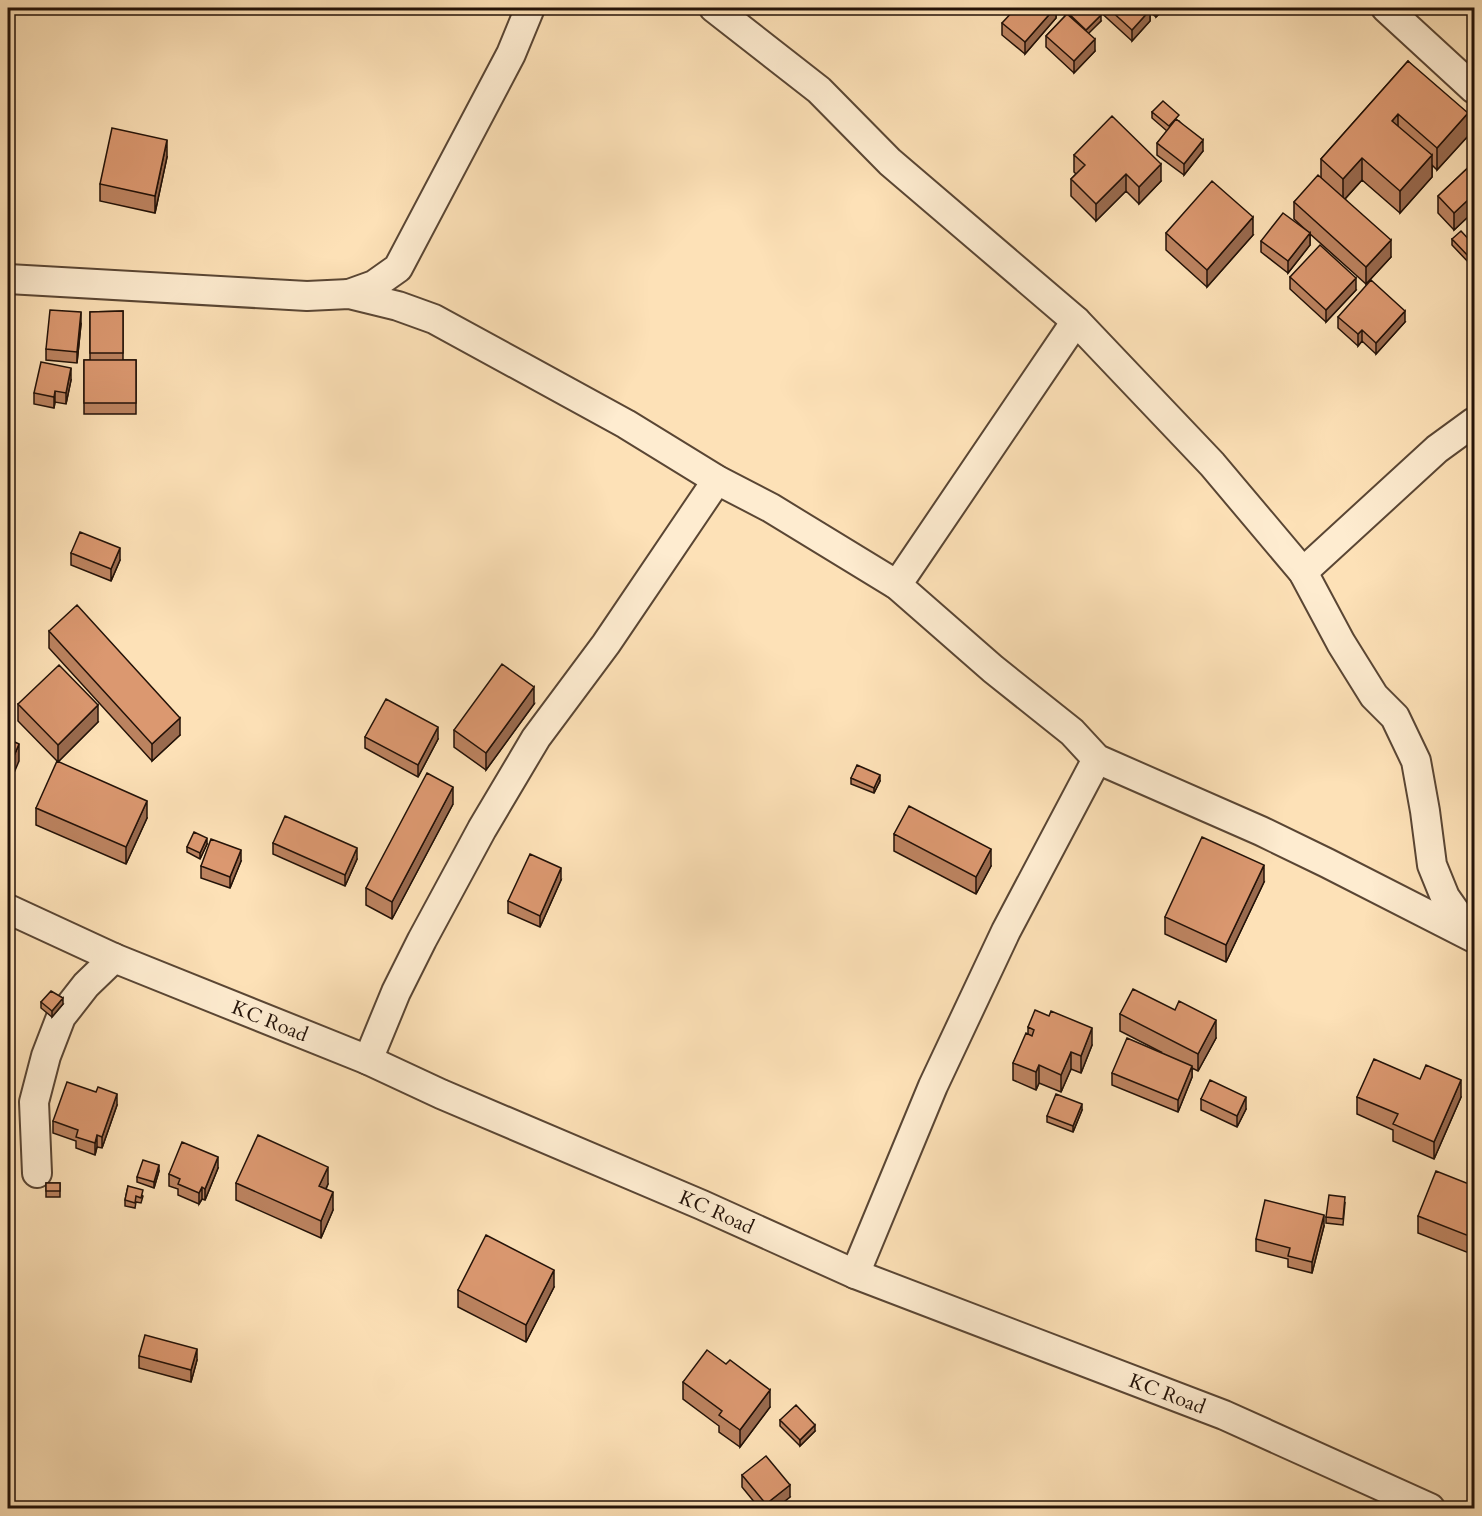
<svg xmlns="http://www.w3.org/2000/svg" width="1482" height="1516" font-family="Cardo,serif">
  <rect width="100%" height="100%" fill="#fde1b7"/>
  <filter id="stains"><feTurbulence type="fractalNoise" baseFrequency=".00333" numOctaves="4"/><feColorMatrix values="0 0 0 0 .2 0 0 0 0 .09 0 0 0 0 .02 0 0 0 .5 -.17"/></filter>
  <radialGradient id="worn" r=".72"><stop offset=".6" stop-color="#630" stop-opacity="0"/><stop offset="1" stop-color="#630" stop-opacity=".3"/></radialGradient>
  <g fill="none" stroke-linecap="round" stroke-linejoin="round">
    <g stroke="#5a4634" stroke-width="32">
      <g id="street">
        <path d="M714,8L819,90L890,162L1076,321L1212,464L1303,572L1341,643L1374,696L1395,717L1416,761L1425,811L1432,865L1445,897L1471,934"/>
        <path d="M1386,8L1474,89"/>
        <path d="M8,279L307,296L349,294L398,306L434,319L522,367L626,424L717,480L771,508L897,585L993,669L1072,732L1097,759L1261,831L1327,863L1474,938"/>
        <path d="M349,294L374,285L398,268L511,54L530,8"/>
        <path d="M1303,572L1437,449L1474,422"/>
        <path d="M897,585L1076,321"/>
        <path id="s1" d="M8,909L114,958L368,1060L441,1094L702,1205L855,1274L1224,1415L1430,1508"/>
        <path d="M368,1060L396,992L422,940L482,829L536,738L606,644L717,480"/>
        <path d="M37,1173L34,1102L46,1056L61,1017L86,985L114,958"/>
        <path d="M855,1274L933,1086L1006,931L1097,759"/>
      </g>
    </g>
    <use href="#street" stroke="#feecd0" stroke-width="28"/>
  </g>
  <path fill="#bc8360" stroke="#231208" stroke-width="1.5" d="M1056,8V18L1025,54L1002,35V23Z
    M1096,8H1165L1156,17L1150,12V21L1132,41Z
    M1064,9L1101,21L1088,33L1095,51L1074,73L1046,47V36L1065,16L1064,14Z
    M1408,61L1468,136L1437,170L1432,165V177L1400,213L1362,180L1345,199L1391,257L1366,284L1310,234V245L1288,273L1261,252V241L1308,232L1294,219V202L1321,178V159Z
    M1152,112L1179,121L1203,151L1184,175L1157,155V143L1167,131L1152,118Z
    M1074,155L1161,181L1139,204L1126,191L1096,221L1071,196V179L1076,174L1074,172Z
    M167,157L155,213L100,201V184Z
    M1474,162V220L1470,215L1454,230L1438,213V196Z
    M1166,233L1253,235L1207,287L1166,250Z
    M1452,239L1474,245V260L1470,264L1452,245Z
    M1290,277L1356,290L1326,322L1290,289Z
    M123,311V360H136V414H84V360H90V312Z
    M1338,317L1405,322L1376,354L1362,341L1358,346L1338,328Z
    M81,324L77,363L46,360V349Z
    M71,380L66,404L55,402L54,408L34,404V393Z
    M71,553L120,560L111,581L71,565Z
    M49,631L180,735L152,761L49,648Z
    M18,704L98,722L58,762L18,721Z
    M534,704L486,770L454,747V730Z
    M365,737L438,739L418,777L365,748Z
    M851,778L880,781L874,793L851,784Z
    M453,804L392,919L366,905V888Z
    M36,808L147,818L126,864L36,825Z
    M894,834L991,866L976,894L894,851Z
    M273,843L357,859L345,886L273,854Z
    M207,844L200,859L187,852V847Z
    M241,861L230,888L201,878V866Z
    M561,880L540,927L508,913V901Z
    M1264,882L1226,962L1165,934V917Z
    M41,1002L63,1004L52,1017L41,1008Z
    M1120,1014L1216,1038L1198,1071L1192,1068V1077L1178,1112L1112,1085V1073L1161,1052L1120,1031Z
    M1028,1027L1092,1045L1081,1073L1071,1069L1061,1092L1039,1083L1036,1090L1013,1080V1063L1028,1034Z
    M1357,1097H1461L1434,1159L1393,1141V1130L1357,1114Z
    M1201,1099L1246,1109L1237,1127L1201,1110Z
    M117,1105L102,1148L97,1147L95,1155L76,1148V1141L53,1133V1121Z
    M1082,1110L1073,1132L1047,1122V1116Z
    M218,1168L205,1200L202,1199L199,1204L178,1195V1189L169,1186V1174Z
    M159,1171L154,1188L137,1182V1177Z
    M46,1183H60V1197H46Z
    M236,1183L328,1184L326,1189L333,1210L321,1238L236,1200Z
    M128,1186L143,1196L141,1203L136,1202L135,1208L125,1206V1200Z
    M1474,1186V1255L1418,1233V1216Z
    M1345,1203L1343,1225L1326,1223V1217Z
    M1324,1226L1312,1273L1288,1267V1259L1256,1251V1239Z
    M554,1287L526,1342L458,1307V1290Z
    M139,1356L197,1360L191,1382L139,1368Z
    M726,1364L770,1407L740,1447L719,1432V1426L683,1399V1382Z
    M780,1420L815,1431L800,1446L780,1426Z
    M742,1475L790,1497L775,1509H760L742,1487Z"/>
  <path fill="#996a4e" stroke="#231208" stroke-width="1.5" d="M907,8H912L907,12Z
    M1055,8H1056V18L1025,54V42Z
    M1156,8H1165L1156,17Z
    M1150,10V21L1132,41V30Z
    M1101,15V21L1086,36V30Z
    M1095,39V51L1074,73V61Z
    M1468,113V136L1437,170V148Z
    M1398,114V136L1392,121Z
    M167,140V157L155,213V196Z
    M1203,140V151L1184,175V164Z
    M1432,155V177L1400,213V191Z
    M1362,158V180L1343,201V179Z
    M1161,164V181L1139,204V187Z
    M1126,174V191L1096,221V204Z
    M1470,198V215L1454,230V213Z
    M1253,217V235L1207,287V270Z
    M1310,233V245L1288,273V261Z
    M1391,240V257L1366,284V267Z
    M1474,254V260L1470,264V258Z
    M1356,278V290L1326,322V310Z
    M1405,311V322L1376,354V343Z
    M81,312V324L77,363V352Z
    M1362,330V341L1358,346V334Z
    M71,368V380L66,404V393Z
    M55,391V402L54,408V397Z
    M120,548V560L111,581V569Z
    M534,687V704L486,770V753Z
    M98,705V722L58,762V745Z
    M180,718V735L152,761V744Z
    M438,727V739L418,777V765Z
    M19,744V761L8,787V770Z
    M880,775V781L874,793V788Z
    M453,787V804L392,919V902Z
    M147,801V818L126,864V847Z
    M207,838V844L200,859V853Z
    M357,848V859L345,886V875Z
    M991,849V866L976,894V877Z
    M241,850V861L230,888V877Z
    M1264,865V882L1226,962V945Z
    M561,868V880L540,927V916Z
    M63,998V1004L52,1017V1011Z
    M1216,1020V1038L1198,1071V1054Z
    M1092,1028V1045L1081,1073V1056Z
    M1071,1052V1069L1061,1092V1075Z
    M1039,1065V1083L1036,1090V1072Z
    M1192,1066V1077L1178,1112V1100Z
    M1461,1080V1097L1434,1159V1142Z
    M117,1094V1105L102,1148V1137Z
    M1246,1097V1109L1237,1127V1116Z
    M1082,1104V1110L1073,1132V1126Z
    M97,1135V1147L95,1155V1143Z
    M218,1157V1168L205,1200V1189Z
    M159,1165V1171L154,1188V1182Z
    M328,1167V1184L319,1203V1186Z
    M13,1177V1189L8,1200V1188Z
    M202,1187V1199L199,1204V1193Z
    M333,1192V1210L321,1238V1221Z
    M1324,1215V1226L1312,1273V1262Z
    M554,1270V1287L526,1342V1325Z
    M197,1349V1360L191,1382V1370Z
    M770,1390V1407L740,1447V1430Z
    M815,1425V1431L800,1446V1440Z
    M790,1485V1497L775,1509H766V1504Z"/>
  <path fill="#db9870" stroke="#231208" stroke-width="1.5" d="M1016,8H1055L1025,42L1002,23Z
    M1065,8H1094L1101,15L1086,30L1064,9Z
    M1108,8H1148L1150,10L1132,30Z
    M1067,14L1095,39L1074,61L1046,36Z
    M1408,61L1468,113L1437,148L1398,114L1392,121L1432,155L1400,191L1362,158L1343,179L1321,159Z
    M1163,101L1179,115L1169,126L1152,112Z
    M1112,116L1161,164L1139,187L1126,174L1096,204L1071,179L1085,165L1074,155Z
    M1176,119L1203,140L1184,164L1157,143Z
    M112,128L167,140L155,196L100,184Z
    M1474,162V203L1470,198L1454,213L1438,196Z
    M1318,175L1391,240L1366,267L1294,202Z
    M1212,181L1253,217L1207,270L1166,233Z
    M1283,213L1310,233L1288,261L1261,241Z
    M1461,231L1474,245V254L1470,258L1452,239Z
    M1320,245L1356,278L1326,310L1290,277Z
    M1371,280L1405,311L1376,343L1362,330L1358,334L1338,317Z
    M50,310L81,312L77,352L46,349Z
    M123,311V353H90V312Z
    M84,360H136V403H84Z
    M41,362L71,368L66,393L55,391L54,397L34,393Z
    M80,532L120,548L111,569L71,553Z
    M77,605L180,718L152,744L49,631Z
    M502,664L534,687L486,753L454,730Z
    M59,665L98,705L58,745L18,704Z
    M386,699L438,727L418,765L365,737Z
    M8,739L19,744L8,770Z
    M57,761L147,801L126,847L36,808Z
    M857,765L880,775L874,788L851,778Z
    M427,773L453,787L392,902L366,888Z
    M909,806L991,849L976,877L894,834Z
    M285,816L357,848L345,875L273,843Z
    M194,832L207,838L200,853L187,847Z
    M1202,837L1264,865L1226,945L1165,917Z
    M211,839L241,850L230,877L201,866Z
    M530,854L561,868L540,916L508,901Z
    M1133,989L1175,1010L1179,1001L1216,1020L1198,1054L1120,1014Z
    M51,991L63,998L52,1011L41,1002Z
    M1035,1010L1049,1016L1051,1011L1092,1028L1081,1056L1071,1052L1061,1075L1039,1065L1036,1072L1013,1063L1026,1033L1032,1036L1034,1030L1028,1027Z
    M1127,1038L1192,1066L1178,1100L1112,1073Z
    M1374,1059L1420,1079L1426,1065L1461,1080L1434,1142L1393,1124L1398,1114L1357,1097Z
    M1210,1080L1246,1097L1237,1116L1201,1099Z
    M67,1082L96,1092L98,1087L117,1094L102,1137L97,1135L95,1143L76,1137L78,1130L53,1121Z
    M1056,1094L1082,1104L1073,1126L1047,1116Z
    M258,1135L328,1167L319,1186L333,1192L321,1221L236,1183Z
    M182,1142L218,1157L205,1189L202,1187L199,1193L178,1184L180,1179L169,1174Z
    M143,1160L159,1165L154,1182L137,1177Z
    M1436,1171L1474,1186V1238L1418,1216Z
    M8,1174L13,1177L8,1188Z
    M46,1183H60V1191H46Z
    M128,1186L143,1190L141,1198L136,1196L135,1203L125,1200Z
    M1329,1195L1345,1197L1343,1219L1326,1217Z
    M1265,1200L1324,1215L1312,1262L1288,1256L1290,1248L1256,1239Z
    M486,1235L554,1270L526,1325L458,1290Z
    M145,1335L197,1349L191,1370L139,1356Z
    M707,1350L726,1364L730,1360L770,1390L740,1430L719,1415L722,1411L683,1382Z
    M796,1405L815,1425L800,1440L780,1420Z
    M766,1456L790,1485L766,1504L742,1475Z"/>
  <g text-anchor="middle" stroke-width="4.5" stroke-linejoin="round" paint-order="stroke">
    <g font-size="20" fill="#231208" stroke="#feecd0">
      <text dy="7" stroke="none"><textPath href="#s1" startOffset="285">KC Road</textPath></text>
      <text dy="7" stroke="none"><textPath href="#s1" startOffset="771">KC Road</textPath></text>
      <text dy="7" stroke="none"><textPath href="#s1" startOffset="1257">KC Road</textPath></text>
    </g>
  </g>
  <rect width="1482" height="1516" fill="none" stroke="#fde1b7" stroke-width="30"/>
  <rect x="9" y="9" width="1464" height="1498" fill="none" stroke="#231208" stroke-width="3"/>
  <rect x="15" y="15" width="1452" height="1486" fill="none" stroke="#231208" stroke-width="1.5"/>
  <rect width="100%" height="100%" filter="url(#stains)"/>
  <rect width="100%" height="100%" fill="url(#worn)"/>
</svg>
